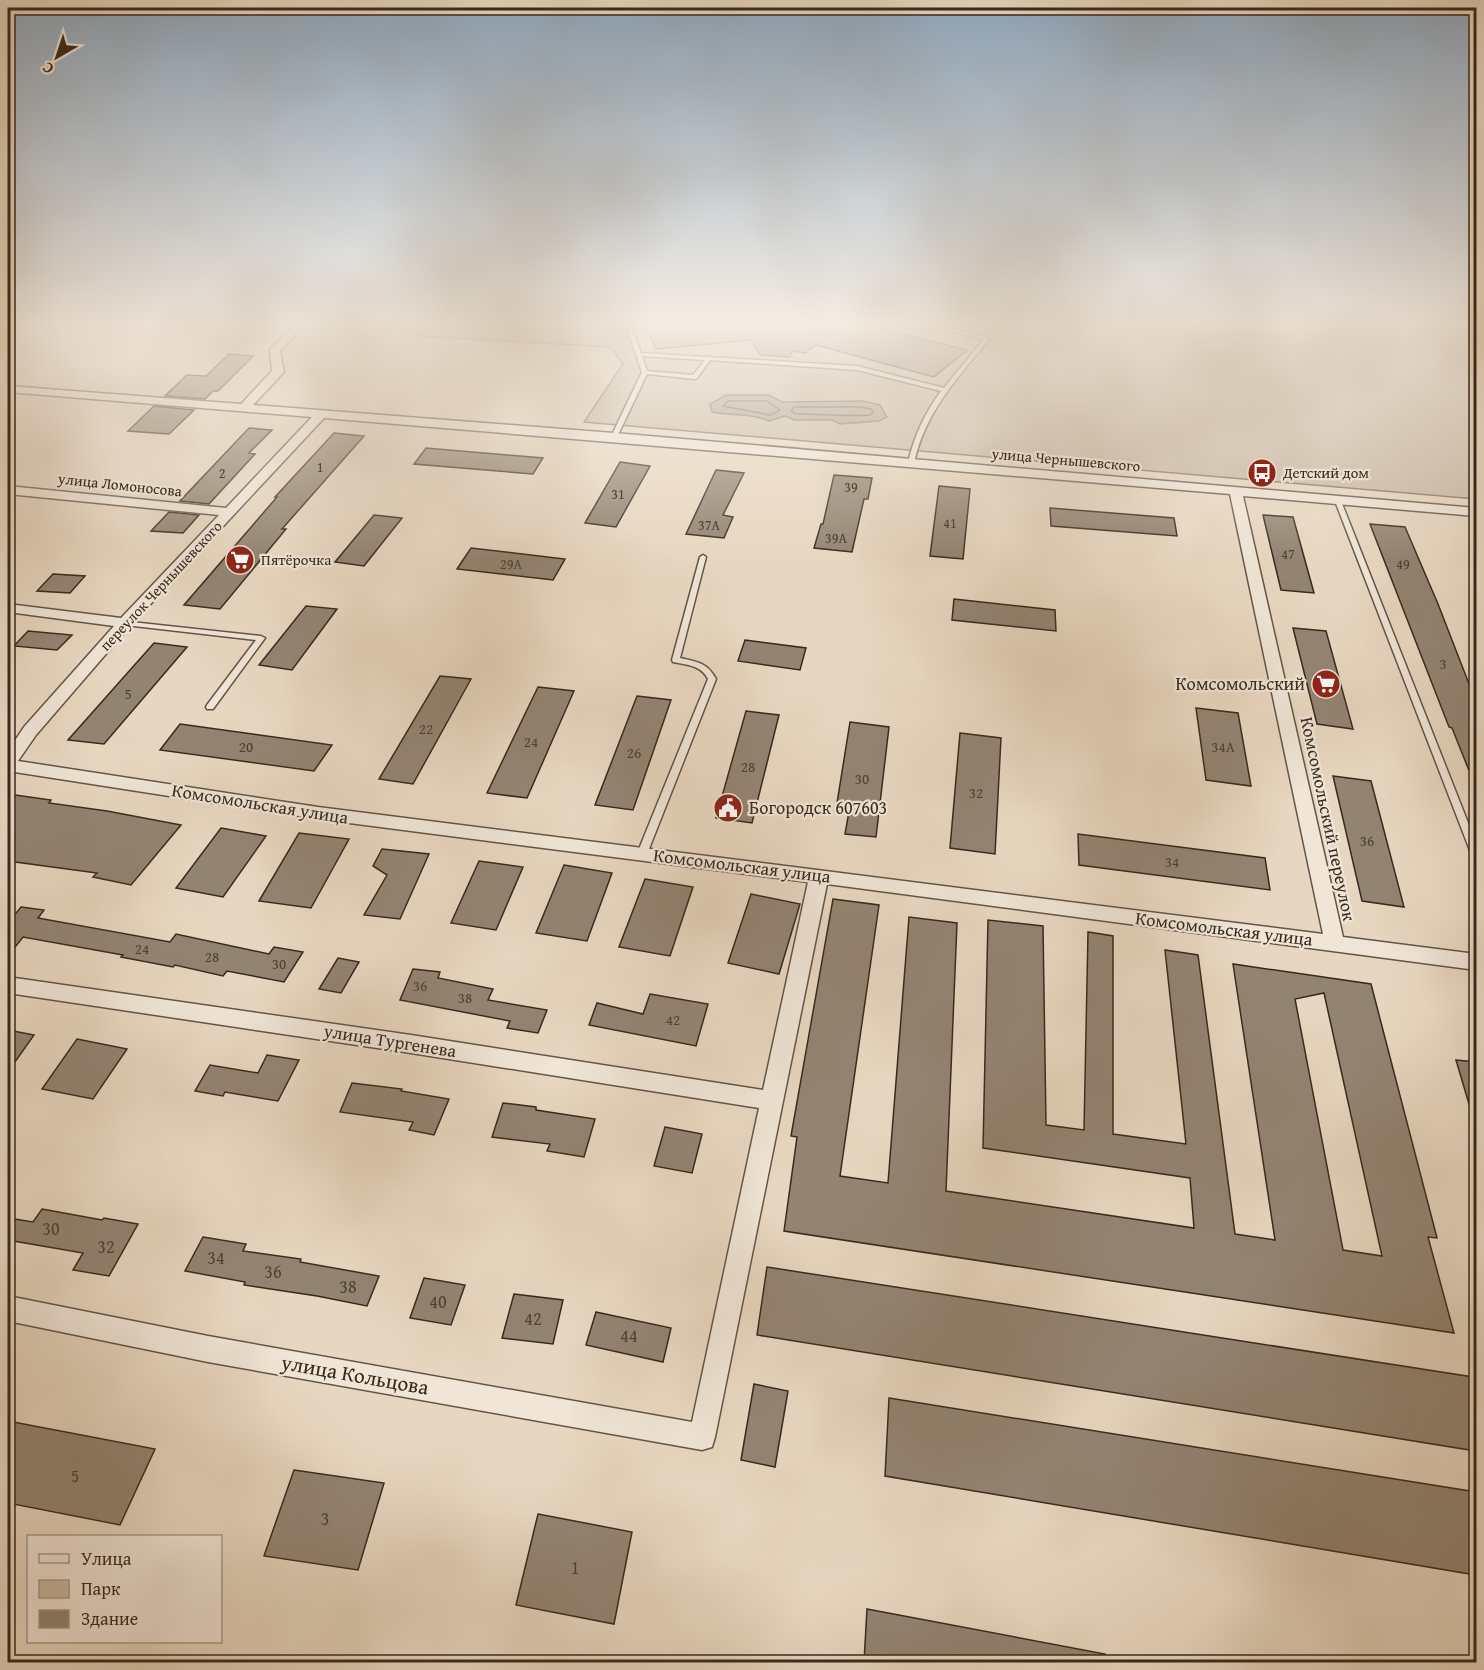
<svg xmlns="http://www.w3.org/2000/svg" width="1484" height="1670" font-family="'Gentium Book Plus',serif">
  <rect width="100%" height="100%" fill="#e8d7c0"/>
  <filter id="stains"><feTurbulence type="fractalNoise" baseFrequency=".00333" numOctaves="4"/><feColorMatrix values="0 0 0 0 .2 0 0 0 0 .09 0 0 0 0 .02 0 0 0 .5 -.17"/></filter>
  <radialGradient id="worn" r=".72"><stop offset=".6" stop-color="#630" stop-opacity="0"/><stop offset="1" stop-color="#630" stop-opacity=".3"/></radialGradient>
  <path fill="#cabaa4" stroke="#807260" stroke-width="1.5" d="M425,326H1476V499L584,422L623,364L611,347L417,336Z"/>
  <path fill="#ac9c89" stroke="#7d6e5e" stroke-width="1.5" d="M726,395H769L782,402L863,401L880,405L887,417L879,421L840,424L832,420H795L785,416L769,421C752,413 731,416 712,412L710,404Z"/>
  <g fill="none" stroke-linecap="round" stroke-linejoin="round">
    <path stroke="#726353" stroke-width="1.5" d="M728,401H767L780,410L770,415L723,406Z
      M794,407H861L871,409L873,412L870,415C845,417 821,414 796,414L791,411Z"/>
  </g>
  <path fill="#938472" stroke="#372a1d" stroke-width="1.5" fill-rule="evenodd" d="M645,326H872L967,350L934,377L816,345L805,353L792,351L790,357L760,355L751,340L656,349Z
    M229,354L253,356L218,391H213L205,399L165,396L187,375L206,376Z
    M154,406L194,410L169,434L128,431Z
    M249,428L272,430L249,453L255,454L209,504L180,501Z
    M334,433L364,436L282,529H286L220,609L184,605L277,497H275Z
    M426,448L543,458L533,474L414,464Z
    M620,462L650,466L616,527L585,523Z
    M716,470L744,473L723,515L733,517L724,538L686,534Z
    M834,475L872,478L868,499H864L852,552L814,548L821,524H823Z
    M939,486L970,489L963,559L930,556Z
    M1050,508L1174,518L1177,536L1051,526Z
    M169,512L199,515L183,533L151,531Z
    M374,515L402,518L364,566L335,562Z
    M1263,515L1293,517L1314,593L1281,590Z
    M1370,524L1405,527L1438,604L1476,702V788L1452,728L1449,727Z
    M471,548L565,559L553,580L457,569Z
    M53,574L85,576L70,593L37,591Z
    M954,599L1055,610L1056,631L952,620Z
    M306,606L337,609L292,670L259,665Z
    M1293,628L1326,631L1353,729L1317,724Z
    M28,631L72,635L57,650L14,646Z
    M745,640L806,648L800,670L738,661Z
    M154,643L187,647L104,744L68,740Z
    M440,676L471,679L413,784L379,779Z
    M538,687L574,691L527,798L487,793Z
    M637,696L671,700L633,810L595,805Z
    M1196,708L1238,713L1251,786L1206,780Z
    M746,711L779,715L752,823L716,818Z
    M850,722L889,727L876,837L845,834L850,806L837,803Z
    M180,724L332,745L314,771L160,750Z
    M960,733L1001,738L995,854L950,848Z
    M1333,776L1371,781L1404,907L1362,901Z
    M15,795L51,800L49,803L107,811L181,825L131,885L93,877L97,873L8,861V804Z
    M221,828L266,836L223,897L176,888Z
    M299,833L349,839L311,908L259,901Z
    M1078,834L1265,858L1270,890L1079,865Z
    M382,849L429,854L400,919L364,915L387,875L373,866Z
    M479,861L523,867L496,930L451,923Z
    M564,865L612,873L587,941L536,933Z
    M645,879L693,887L670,956L619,947Z
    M751,894L800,904L779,974L728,963Z
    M833,899L879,905L840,1176L888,1183L909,917L957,923L946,1191L1194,1228L1190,1178L983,1148L988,920L1043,926L1046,1125L1084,1130L1088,932L1113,936V1134L1186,1144L1165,950L1198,955L1235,1234L1275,1240L1233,964L1371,984L1437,1238L1428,1237L1454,1333L784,1231L797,1137L791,1136ZM1324,993L1382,1256L1343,1250L1295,999Z
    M21,907L44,910L38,918L170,942L176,934L269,954L274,947L303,952L284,982L227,971L223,976L175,965L173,967L121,957L123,955L23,937L8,956V923Z
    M338,958L359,962L341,993L319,989Z
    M413,969L440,972L438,978L493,989L488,1000L547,1010L538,1033L507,1028L510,1021L400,1000Z
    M650,994L708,1004L696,1046L589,1025L597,1003L643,1014Z
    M8,1030L34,1035L8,1072Z
    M77,1039L127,1049L93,1099L42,1089Z
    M267,1055L299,1060L278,1101L225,1092L223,1096L195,1091L210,1065L258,1073Z
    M1456,1060L1476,1062V1113L1472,1114Z
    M352,1083L402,1089L401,1091L449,1099L434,1135L409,1130L413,1122L340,1112Z
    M503,1103L536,1107V1110L595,1119L584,1157L547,1151L550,1144L492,1137Z
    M665,1127L702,1134L692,1173L654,1166Z
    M42,1209L102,1220L104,1218L138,1224L109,1276L73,1270L83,1253L8,1240V1218L33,1222Z
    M203,1237L246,1244L243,1251L301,1259L300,1262L379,1276L367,1306L317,1296L244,1285L245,1282L185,1271Z
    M767,1267L1473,1377L1476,1388V1451L757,1335Z
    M424,1278L465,1285L451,1325L410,1318Z
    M514,1294L563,1300L553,1344L502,1338Z
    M596,1312L671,1328L663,1362L586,1345Z
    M754,1384L788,1391L775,1467L741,1460Z
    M889,1398L1476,1492V1575L885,1476Z
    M8,1421L155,1449L120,1525L8,1503Z
    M294,1470L384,1483L358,1570L264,1556Z
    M538,1514L632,1532L614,1624L516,1605Z
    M867,1609L1105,1654L1104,1662H864Z"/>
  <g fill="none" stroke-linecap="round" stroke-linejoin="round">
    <g stroke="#635546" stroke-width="3">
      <path id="lane" d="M626,326H631L641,353L857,366L944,388L984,339L935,327V326H942L990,338C958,378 925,411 914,463L911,465L908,463C914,436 925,413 941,391L857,370L710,360L697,378L695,379L647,374L617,437L612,438L611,437L642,372ZM642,356L705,360L693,375L647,371Z
        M1338,499L1341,501L1476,843V856L1473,855L1471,853L1335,501Z
        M703,555L706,557L680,658C697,662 707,662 716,679L647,854L642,857L637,854L708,679C701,665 687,665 673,662L672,660L700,557Z
        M122,621L261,636L265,638L213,709H207L206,707L207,705L256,640L125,625L121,623Z"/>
    </g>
    <g stroke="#635546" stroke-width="3">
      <path id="street" d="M293,326H303L280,351L284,372L253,405L614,433L1476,508V516L1243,496L1343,937L1476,954V970L827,884L715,1437L712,1447L702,1450L208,1362L8,1321V1296L208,1336L692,1422L759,1108L411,1053L8,993V977L411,1035L763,1090L808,882L318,819L8,771V751L24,727L114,626L8,612V604L121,618L219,515L8,494V486L226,508L312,417L8,392V386L241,404L272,371L270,350ZM324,418L1230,494L1323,934L318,807L18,761L36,735L130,626Z"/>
    </g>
    <use href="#lane" fill="#f0e5d6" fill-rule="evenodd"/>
    <use href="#street" fill="#f0e5d6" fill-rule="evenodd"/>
  </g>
  <linearGradient id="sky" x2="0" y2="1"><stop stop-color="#90aac2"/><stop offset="0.58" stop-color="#f5ede3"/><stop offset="1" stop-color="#f5ede3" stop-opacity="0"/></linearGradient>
  <rect width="1484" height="559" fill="url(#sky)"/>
  <defs>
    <g id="bus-disc" transform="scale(1.5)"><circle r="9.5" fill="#8f2418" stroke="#f0e5d6"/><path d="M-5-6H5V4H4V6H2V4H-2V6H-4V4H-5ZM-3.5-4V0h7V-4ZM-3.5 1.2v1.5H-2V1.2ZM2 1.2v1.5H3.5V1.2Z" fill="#fff"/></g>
    <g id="supermarket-disc" transform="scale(1.5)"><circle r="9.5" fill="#8f2418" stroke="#f0e5d6"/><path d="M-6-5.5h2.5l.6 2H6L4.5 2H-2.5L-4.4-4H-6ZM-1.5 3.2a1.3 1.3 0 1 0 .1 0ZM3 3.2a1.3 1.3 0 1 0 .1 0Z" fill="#fff"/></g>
    <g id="civic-disc" transform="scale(1.5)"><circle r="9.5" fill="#8f2418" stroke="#f0e5d6"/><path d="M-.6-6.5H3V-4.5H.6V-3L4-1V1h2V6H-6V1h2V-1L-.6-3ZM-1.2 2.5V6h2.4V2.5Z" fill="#fff"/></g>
  </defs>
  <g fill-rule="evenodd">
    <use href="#bus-disc" x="1262" y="473"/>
    <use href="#supermarket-disc" x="240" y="560"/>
    <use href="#supermarket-disc" x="1326" y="684"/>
    <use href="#civic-disc" x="728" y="808"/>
  </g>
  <g text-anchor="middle" stroke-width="4.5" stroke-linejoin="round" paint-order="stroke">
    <g font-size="14" fill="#4e4032">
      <text x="320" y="472">1</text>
      <text x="222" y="478">2</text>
      <text x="851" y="492">39</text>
      <text x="618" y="499">31</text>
      <text x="950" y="528">41</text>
      <text x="709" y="530">37А</text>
      <text x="836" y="543">39А</text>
      <text x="1288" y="559">47</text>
      <text x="511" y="569">29А</text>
      <text x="1403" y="569">49</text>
    </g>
    <g font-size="15" fill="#372a1d" stroke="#f0e5d6">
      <text transform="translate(1066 460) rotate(5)" y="5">улица Чернышевского</text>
      <text transform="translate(120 485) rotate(6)" y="5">улица Ломоносова</text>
      <text transform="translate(161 586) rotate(-47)" y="5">переулок Чернышевского</text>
    </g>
    <g font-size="15" fill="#372a1d" stroke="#f0e5d6" text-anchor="start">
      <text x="1283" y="478">Детский дом</text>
      <text x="261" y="565">Пятёрочка</text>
    </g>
    <g font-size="15" fill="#4e4032">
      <text x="1443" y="669">3</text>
      <text x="128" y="699">5</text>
      <text x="426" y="734">22</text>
      <text x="531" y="747">24</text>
      <text x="246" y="752">20</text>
      <text x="1223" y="752">34А</text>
      <text x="634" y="758">26</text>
      <text x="748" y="772">28</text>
      <text x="862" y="784">30</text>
      <text x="976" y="798">32</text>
      <text x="1367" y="846">36</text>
      <text x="1172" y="867">34</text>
      <text x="142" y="954">24</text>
      <text x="212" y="962">28</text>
      <text x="279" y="969">30</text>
      <text x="420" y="991">36</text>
      <text x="465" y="1003">38</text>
      <text x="673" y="1025">42</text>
    </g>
    <g font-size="18" fill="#372a1d" stroke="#f0e5d6" text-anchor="end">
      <text x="1305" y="690">Комсомольский</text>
      <text x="749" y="814" text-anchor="start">Богородск 607603</text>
    </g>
    <g font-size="18" fill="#372a1d" stroke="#f0e5d6">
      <text transform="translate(260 804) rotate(9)" y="6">Комсомольская улица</text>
      <text transform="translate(1328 819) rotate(78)" y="6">Комсомольский переулок</text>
      <text transform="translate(742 866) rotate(7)" y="6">Комсомольская улица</text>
      <text transform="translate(1224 929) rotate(7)" y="6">Комсомольская улица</text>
      <text transform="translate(390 1041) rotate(9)" y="6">улица Тургенева</text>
    </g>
    <g font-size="18" fill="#4e4032">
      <text x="51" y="1235">30</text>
      <text x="106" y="1253">32</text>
      <text x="216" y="1264">34</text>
      <text x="273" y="1278">36</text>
      <text x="348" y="1293">38</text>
      <text x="438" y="1308">40</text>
      <text x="533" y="1325">42</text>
      <text x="629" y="1342">44</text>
      <text x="75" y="1482">5</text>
      <text x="325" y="1525">3</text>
      <text x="575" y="1574">1</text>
    </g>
    <g font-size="21" fill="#372a1d" stroke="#f0e5d6">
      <text transform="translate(355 1375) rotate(10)" y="7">улица Кольцова</text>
    </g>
  </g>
  <rect width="1484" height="1670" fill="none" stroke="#e8d7c0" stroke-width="30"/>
  <rect x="9" y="9" width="1466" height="1652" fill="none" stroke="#372a1d" stroke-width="3"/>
  <rect x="15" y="15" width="1454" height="1640" fill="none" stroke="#372a1d" stroke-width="1.5"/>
  <rect x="27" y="1535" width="195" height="108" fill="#f0e5d6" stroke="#a69a8c" stroke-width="1.5"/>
  <rect x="39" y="1554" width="30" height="9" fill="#f0e5d6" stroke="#a69a8c" stroke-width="1.5"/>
  <text x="81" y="1565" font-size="18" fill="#372a1d">Улица</text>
  <rect x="39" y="1580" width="30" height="18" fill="#cabaa4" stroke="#a69a8c" stroke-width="1.5"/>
  <text x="81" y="1595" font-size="18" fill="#372a1d">Парк</text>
  <rect x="39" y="1610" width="30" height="18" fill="#938472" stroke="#a69a8c" stroke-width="1.5"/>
  <text x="81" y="1625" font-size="18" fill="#372a1d">Здание</text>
  <g transform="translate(57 57) rotate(219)" stroke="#f0e5d6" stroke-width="4.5" paint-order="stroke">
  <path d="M0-4.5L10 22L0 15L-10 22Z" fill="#372a1d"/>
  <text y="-9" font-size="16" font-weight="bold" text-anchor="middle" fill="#372a1d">С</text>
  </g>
  <rect width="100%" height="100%" filter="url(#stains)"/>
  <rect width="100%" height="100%" fill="url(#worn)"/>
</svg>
